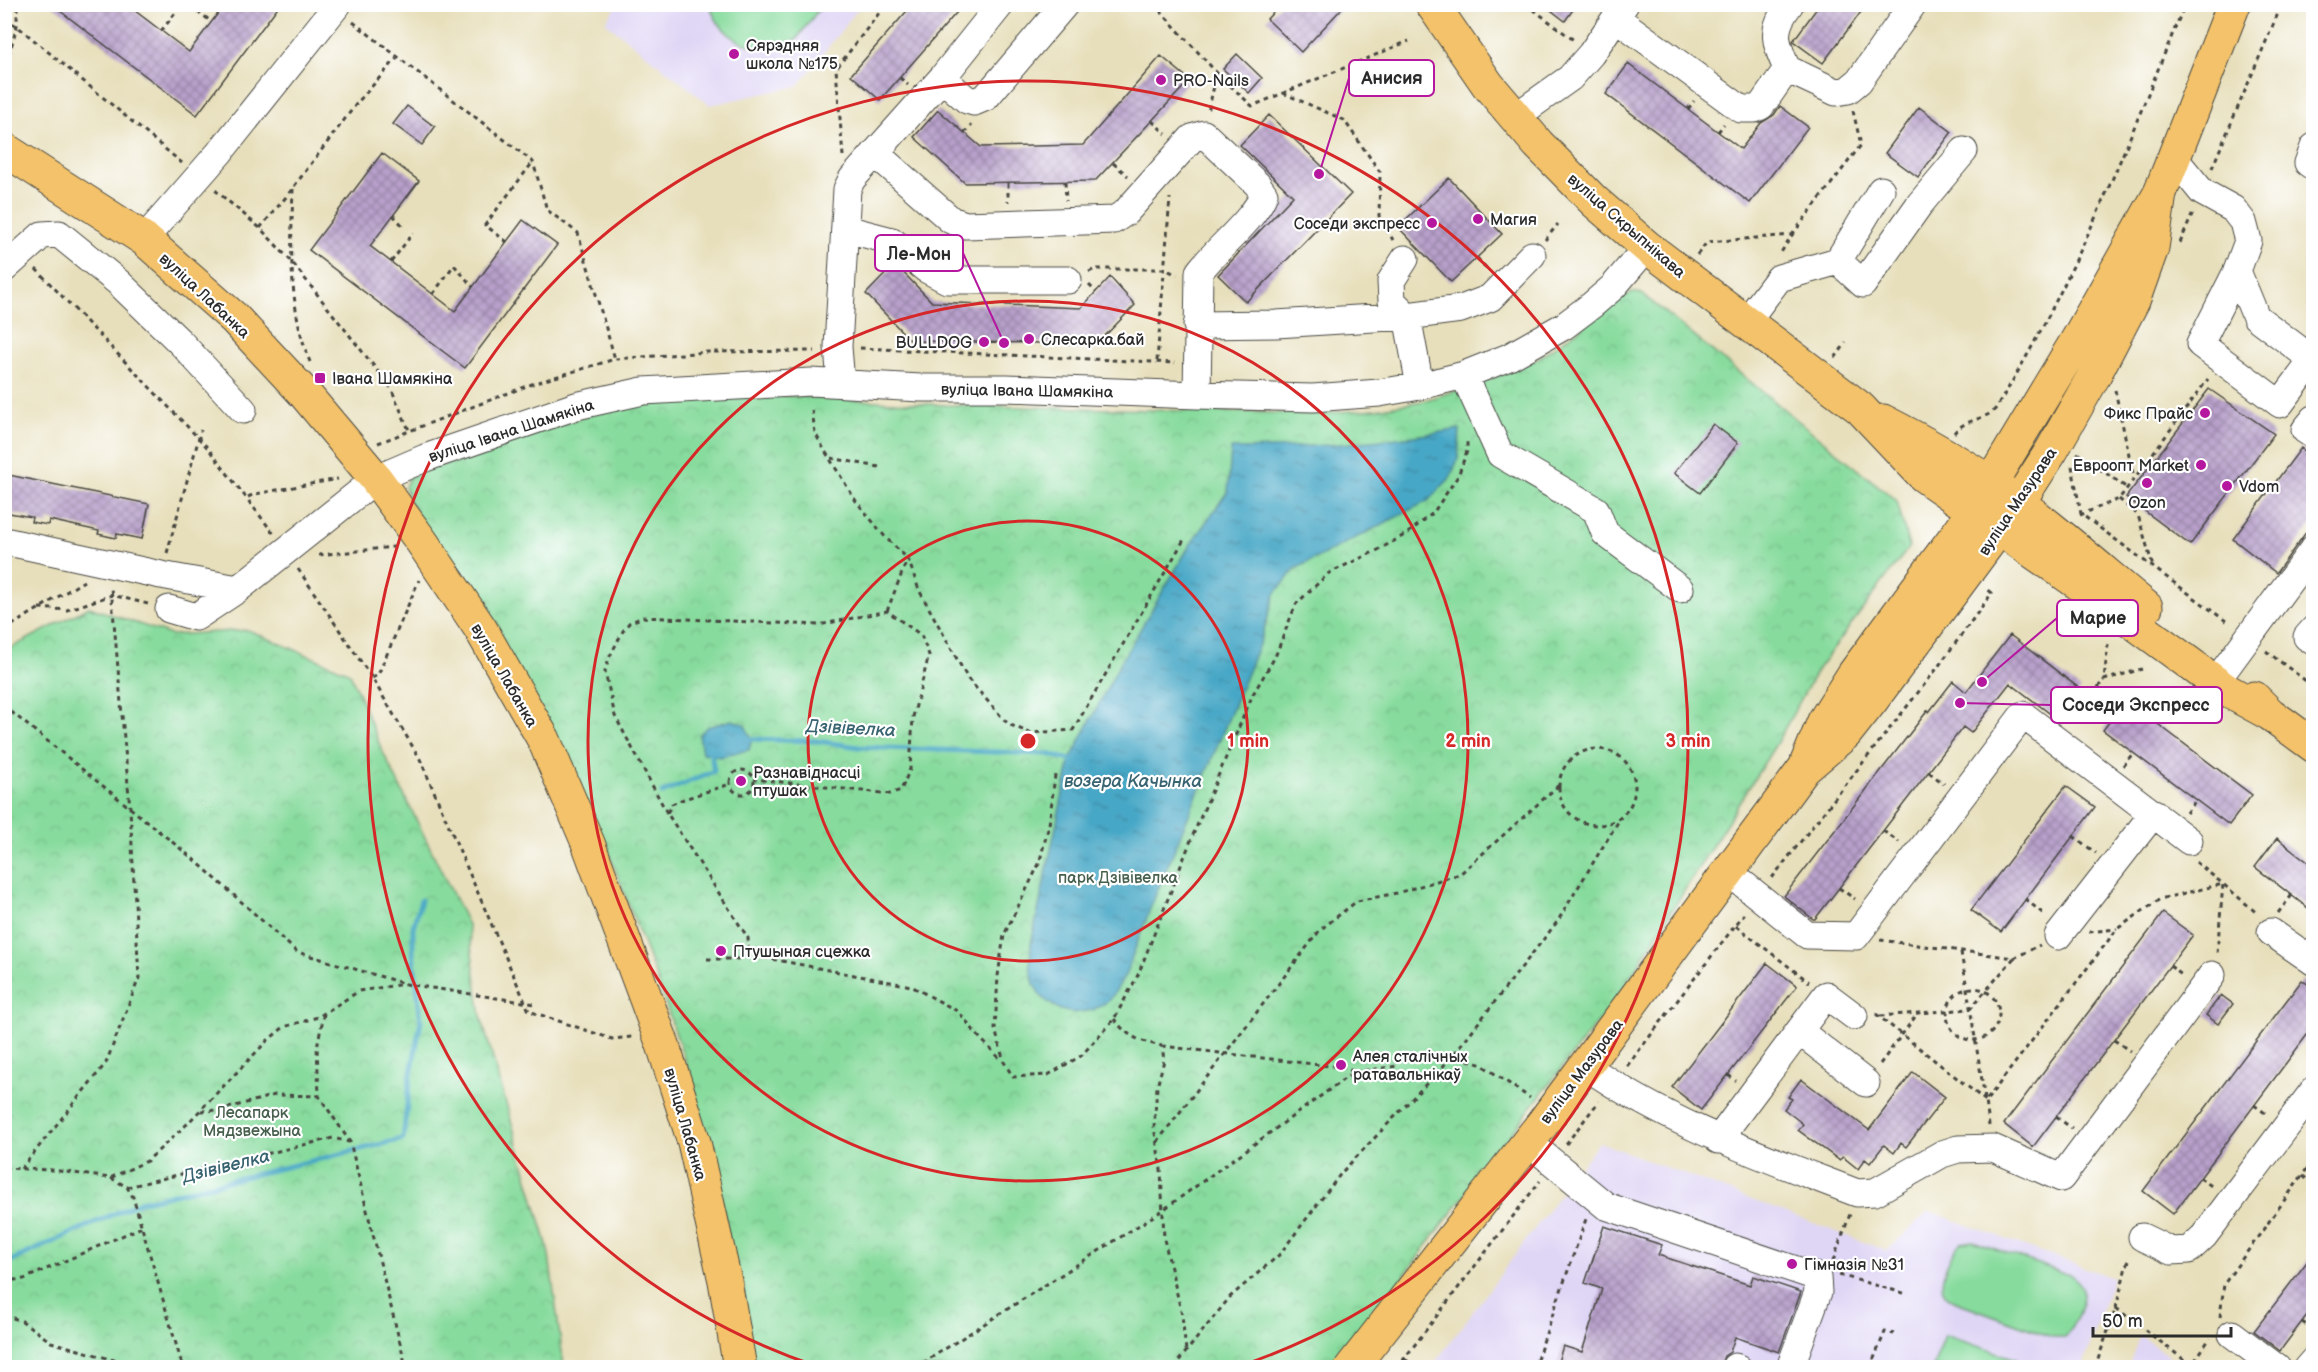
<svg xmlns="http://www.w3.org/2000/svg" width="2318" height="1372" font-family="'Balsamiq Sans',sans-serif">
  <defs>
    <pattern id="park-crowns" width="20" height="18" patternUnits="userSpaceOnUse" patternTransform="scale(1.5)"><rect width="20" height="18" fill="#87db9d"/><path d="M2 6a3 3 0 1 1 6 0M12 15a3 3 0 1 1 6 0" fill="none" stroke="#75bc87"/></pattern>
    <pattern id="water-ripples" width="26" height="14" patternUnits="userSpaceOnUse" patternTransform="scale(1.5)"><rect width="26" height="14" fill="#47a7c6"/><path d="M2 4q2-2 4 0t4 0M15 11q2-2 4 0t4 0" fill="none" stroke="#3b88a1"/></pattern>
    <pattern id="building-cross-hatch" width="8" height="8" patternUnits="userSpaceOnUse" patternTransform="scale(1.5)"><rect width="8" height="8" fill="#b8a0cb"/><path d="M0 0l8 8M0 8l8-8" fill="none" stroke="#9683a5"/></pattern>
  </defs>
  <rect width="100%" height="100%" fill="#fff"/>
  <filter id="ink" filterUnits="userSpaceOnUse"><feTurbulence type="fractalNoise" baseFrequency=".0167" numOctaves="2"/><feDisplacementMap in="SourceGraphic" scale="12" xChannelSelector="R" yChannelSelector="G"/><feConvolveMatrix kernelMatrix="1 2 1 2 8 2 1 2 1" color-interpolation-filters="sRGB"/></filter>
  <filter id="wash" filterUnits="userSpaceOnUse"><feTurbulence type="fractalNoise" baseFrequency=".008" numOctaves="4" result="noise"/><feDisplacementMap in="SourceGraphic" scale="24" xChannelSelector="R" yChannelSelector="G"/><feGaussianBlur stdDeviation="1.35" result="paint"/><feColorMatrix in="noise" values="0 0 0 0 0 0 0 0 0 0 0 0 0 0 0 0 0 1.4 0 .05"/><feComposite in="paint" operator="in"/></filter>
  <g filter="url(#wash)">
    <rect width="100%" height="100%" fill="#e7dfbb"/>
    <path fill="#dfd5f5" d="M618,5H861L798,86L710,105L605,22Z
      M1599,1142L1887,1251L1929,1211L2113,1278L2082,1367L1431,1368Z
      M2140,1335L2183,1367H2128Z"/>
    <path fill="#87db9d" stroke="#598364" stroke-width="1.5" d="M710,5V4L822,5L796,40C785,43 774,47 763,47C737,47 716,27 710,5Z
      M1973,1241L2072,1276C2076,1279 2080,1283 2082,1287C2087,1301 2073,1328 2064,1337H2052L1951,1300C1948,1297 1945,1295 1944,1292C1937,1280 1952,1252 1960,1243Z
      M1945,1335L2016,1359L2013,1367H1933Z"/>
    <path fill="url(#park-crowns)" stroke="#598364" stroke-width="1.5" d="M1632,292L1642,294L1897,501L1909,547L1818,669L1776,744L1619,995L1532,1106L1335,1367L753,1368L719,1188L693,1084L657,979L609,853L410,503L405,487L409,476L610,408L700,398L788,396L946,405L1315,414L1376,409L1423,401L1486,381L1537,359Z
      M89,607L171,635L248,630L350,673L381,748L468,925L481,1017L548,1248L564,1367H5V651Z"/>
    <path fill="url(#water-ripples)" stroke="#396978" stroke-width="1.5" d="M1460,429L1458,459L1450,478L1428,501L1295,569L1275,594L1260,642L1150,909L1125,976L1110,1000L1093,1010L1073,1013L1061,1010L1049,1003L1040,995L1034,984L1030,965L1031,944L1070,760L1119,665L1190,545L1228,491L1231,449C1308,448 1384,442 1460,429Z
      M732,720L744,724L752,738L749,750L720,757L702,753L699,735L707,727Z"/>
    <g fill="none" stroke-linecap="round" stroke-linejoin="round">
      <path stroke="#47a7c6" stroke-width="5" d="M747,739L817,741L859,747L1048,754L1070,760
        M662,793L714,771L710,748
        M4,1264L140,1202L403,1139L410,1079L421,1021L413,952V927L421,900"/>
    </g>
    <g id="blocks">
      <path fill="url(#building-cross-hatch)" d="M51,4H126L189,52L225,4H280L197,115Z
        M913,4H964L880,100L851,75Z
        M1281,4H1346L1301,52L1267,19Z
        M1543,4H1577L1565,21Z
        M1820,4H1867L1823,63L1793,41Z
        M1237,54L1262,78L1249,93L1223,69Z
        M1161,56L1190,80L1095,181L965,183L914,137L938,110L981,147L1083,145Z
        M1628,64L1741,149L1761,123L1774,115L1780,106L1808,127L1750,203L1606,94Z
        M407,106L435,127L422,145L393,124Z
        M1919,107L1952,132L1918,177L1885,153Z
        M1269,115L1351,194L1246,302L1218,275L1293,196L1240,145Z
        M382,153L419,181L370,246L455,311L523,220L557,245L465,368L309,250Z
        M1449,178L1502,234L1451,282L1398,227Z
        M895,264L932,302L1081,308L1110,277L1135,305L1097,344L911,341L866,294Z
        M2209,389L2274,434L2190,545L2126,497Z
        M1713,424L1738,443L1700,493L1674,473Z
        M2301,448L2313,458V523L2276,573L2233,539Z
        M4,474L149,504L142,539L117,534L116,538L98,534L99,531L49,520L48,525L31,522L32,517L4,512Z
        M2010,635L2080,689L2057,719L2010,683L1971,733L1963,727L1815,919H1813L1784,896L1928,710L1929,712L1953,681L1966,692Z
        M2126,700L2252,795L2229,825L2103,730Z
        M2066,786L2095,807L2001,932L1971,910Z
        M2277,838L2313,866V912L2255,867Z
        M2163,913L2193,935L2033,1147L2004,1124Z
        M1767,963L1797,986L1701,1110L1672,1087Z
        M2302,980L2313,988V1027L2173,1214L2143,1191Z
        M2221,995L2233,1004L2218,1024L2206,1015Z
        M1913,1072L1945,1097L1906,1147L1901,1143L1894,1153L1884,1145L1870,1163L1865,1159L1858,1169L1843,1157L1839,1160L1798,1130L1803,1124L1784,1109L1792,1099L1788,1097L1801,1079L1869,1130Z
        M1604,1226L1662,1245L1658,1255L1750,1285L1753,1276L1801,1292L1779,1352L1735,1337L1730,1352L1724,1356L1720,1368H1556L1563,1346L1582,1352L1602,1289L1585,1283Z
        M2313,1254V1307L2280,1351L2254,1331Z"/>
    </g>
  </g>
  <g filter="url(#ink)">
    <use href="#blocks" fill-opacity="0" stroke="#474641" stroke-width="1.5"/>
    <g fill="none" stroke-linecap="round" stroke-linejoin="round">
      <g stroke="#474641" stroke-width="29">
        <path id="minor" d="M1790,4C1770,30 1775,41 1787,69L1836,92L1848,90L1859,81L1913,4
          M1616,18L1741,109H1755L1761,106L1787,69
          M942,78L967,100L974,102L986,97L1065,4
          M1515,117L1570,78L1591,54L1625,4
          M2314,147L2308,163L2314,167
          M875,153L951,220L965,225L1114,220L1126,212L1192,138L1204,134L1257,184L1264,194C1254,220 1217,248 1199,272L1197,395
          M2174,158L2202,192L2233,209L2243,222L2248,241L2237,271L2200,344L2280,404L2313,360L2256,317L2237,271
          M1881,190L1838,261L1863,284L1919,205L1964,151
          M846,229L892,241L926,269L947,280H1068
          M144,239L220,152L338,4
          M1405,259L1391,281L1392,301L1407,316L1420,386
          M4,269L42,235L59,234L118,282L182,344L243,410
          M1746,322L1779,278L1838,261
          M1197,325L1276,324L1407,316L1461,309L1490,298L1532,255
          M1464,375L1500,454L1596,510L1605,533L1680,589
          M841,383L838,347L847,189L852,179L942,78L1001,4
          M2314,419L2305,430L2314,436
          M4,541L161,575L238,589L376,479L425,458L576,406L643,391L811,382L921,388H1007L1197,395L1313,398L1379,393L1420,386L1464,375L1509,357L1564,326L1592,305L1613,287L1647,247
          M169,609L196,617L238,589
          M2314,629L2307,637L2314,642
          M2225,669L2314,548
          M1727,871L1807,935L1856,936L2023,715L2189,841
          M2271,932L2314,962
          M2058,936L2154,813
          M1799,1031L1866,1083
          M1586,1066C1668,1124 1764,1157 1857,1193L1875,1192L1942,1154L1958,1149L1993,1148L2061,1178L2212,975
          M1718,1140L1826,995L1854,1016
          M1528,1142L1606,1206L1817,1277L1818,1292L1790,1368
          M2142,1237L2171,1251L2189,1250L2204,1236L2314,1090
          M2232,1334L2277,1368
          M1735,1367L1738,1368
          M2307,1368L2314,1360"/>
      </g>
      <g stroke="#474641" stroke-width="35">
        <path id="major" d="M1432,4L1488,85L1538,144L1594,201L1647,247L1860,408L1924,476L2108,604L2226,690L2270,714
          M4,149L144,239L234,318L304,393L376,479L422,542L480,628L544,740L588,843L663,1045L694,1142L725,1281L740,1368
          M1883,421C1920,440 1956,460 1991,483C2045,520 2095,565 2146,607
          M2254,698L2270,714L2314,746
          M1807,762L1824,721L1853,675L1974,511L2077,340L2160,193L2234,4
          M1351,1368L1543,1123L1804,769L1845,734L1872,700L2018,503L2052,450L2095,374L2133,301L2152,248L2160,193"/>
      </g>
      <path stroke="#474641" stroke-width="3" stroke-dasharray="4.5 4.5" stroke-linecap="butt" d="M1154,4L1217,73L1208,112
        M1526,4L1575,41
        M190,6L212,22
        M4,19L17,26L182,163
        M353,22L533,162L547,210L578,233L615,359
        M161,31L181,6
        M4,72L17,26V4
        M1217,73L1252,106L1409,41
        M900,78L908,85
        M1283,93L1344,120L1380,172L1379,216L1393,240
        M1688,109L1694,101
        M1152,121L1166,134
        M1718,132L1724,124
        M964,133L971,125
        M843,156L836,69L886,4
        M1113,163L1128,176
        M2212,168L2282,4
        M1065,182L1066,201
        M1008,183V202
        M293,189C291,248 288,306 310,362
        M215,190L260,228L291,261L391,388L409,430
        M393,215L405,228
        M260,228L286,197L357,103L398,57
        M1792,235L1861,145L1853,111
        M1545,240L1558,224
        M507,242L485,225L533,162
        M2180,243L2193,213
        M1697,255L1707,242L1792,235L1780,254
        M1477,258L1488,270
        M391,262L413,233
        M36,269L207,447L274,534
        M1089,272L1095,269H1165L1177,275
        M1089,285L1096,292
        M433,294L454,265L473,287
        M860,348L1175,363
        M1835,358L1846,343
        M1157,361L1170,198
        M2115,390L2134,478
        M812,410L815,433L825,451L856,501L886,538L908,559L919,590L968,679L1008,724L1030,733L1073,730L1185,538
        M1954,433C1965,418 1988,420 1996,408C2075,282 2128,141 2185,4
        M378,443L532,384L615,359L708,352L815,351
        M2077,453L2127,488
        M831,458L879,467
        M2072,466L2081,514L2230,624
        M248,497L255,494L338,479
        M2119,499L2138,515L2153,567
        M2080,515L2119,499L2208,379
        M167,553L201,430
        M319,555L394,547
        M298,569L372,678L420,759L529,1011L612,1039L632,1037
        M39,608L67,610L112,595L148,604
        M887,611L907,560
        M4,630L84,581
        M2108,644L2104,680L2142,669
        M2266,651L2314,687
        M372,678L378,675L419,580
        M4,706L197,862L297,952L406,984L536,1004
        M2069,722L2104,680
        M1559 787a38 38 0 1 1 76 0a38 38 0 1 1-76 0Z
        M2123,766L2133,753
        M730 782a12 12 0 1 1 24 0a12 12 0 1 1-24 0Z
        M1929,772L1944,784
        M1055,775L1049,825L1039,864L1004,935L998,976L995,1029L1004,1062L1013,1077L1048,1075L1081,1056L1114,1019L1138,975L1193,835L1253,694L1275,657L1296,604L1329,573L1378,550L1408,533L1433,513L1458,476L1467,451V438
        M667,813L615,716L605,672L609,658L623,631L629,623L643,617L819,625L887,611L921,635L929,655L913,717L910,769L901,790L890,794L754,779
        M2186,813L2196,800
        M1883,831L1899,842
        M2073,836L2096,853
        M2196,862L2223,884L2217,954
        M1772,878L1935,671L1992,593L1986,588
        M1839,888L1855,899
        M2025,899L2045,915
        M2278,913L2292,895
        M1736,926L1809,982
        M2089,932L2117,929
        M1880,940L2014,958L2040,945
        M1961,952L1985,1099
        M746,954L911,986L959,1012L978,1036L1002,1061
        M707,959H741C748,953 749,948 748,938L667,813L672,804L681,800L730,784
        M2170,966L2183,976
        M1947 1014a26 26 0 1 1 52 0a26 26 0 1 1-52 0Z
        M324,1014L317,1047L319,1096L350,1142L405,1363L401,1368
        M1876,1014L1986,1101
        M1880,1016L1970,1009L2014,958
        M1114,1019C1129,1038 1139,1041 1162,1046L1164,1060L1157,1087L1154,1127L1161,1169L1164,1239L1182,1315L1186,1351
        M2308,1034L2314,1038
        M2114,1040L2130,1051
        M1162,1046L1346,1068L1354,1072
        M1441,1060L1463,1058L1482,1065L1530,1098
        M1880,1064L1918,1013
        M1627,1066L1744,914
        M1728,1075L1736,1081
        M2254,1105L2268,1115
        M201,1111L221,1110L275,1095L319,1096
        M2056,1117L2072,1128
        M1989,1126L1986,1101L2117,929L2160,899L2223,884L2258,914
        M1157,1142L1320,930L1357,901L1397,893L1460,874L1559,785
        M1566,1144L1599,1101
        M4,1168L52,1170L110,1178L147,1161L185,1126L267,1041L284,1027L318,1017L359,991L404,984
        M21,1169L106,1063L139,978L130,808L111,587
        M2303,1176L2314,1185
        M111,1178L127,1187L133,1197L183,1368
        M2200,1178L2213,1187
        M127,1187L333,1138L349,1142
        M1833,1261L1850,1214
        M1839,1275L1907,1294
        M4,1281L24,1279L142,1227
        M2116,1308L2195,1368
        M4,1315L22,1321L51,1342L114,1360L122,1368
        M2220,1317L2224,1284L2314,1159
        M2302,1322L2314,1330
        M1404,1359L1421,1368
        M915,1368L1163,1210L1354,1072L1398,1066
        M1173,1368L1230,1297L1279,1255L1342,1172L1450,1059L1557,922L1621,817
        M1397,1368L1540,1181
        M1534,1368L1586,1219
        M1870,1368L1885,1332L1894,1334
        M2095,1368L2116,1308L2126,1267L2131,1257
        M2190,1368L2210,1338"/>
      <use href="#minor" stroke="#fff" stroke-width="27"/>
      <use href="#major" stroke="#f3c26a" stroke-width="33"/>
    </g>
  </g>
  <g fill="none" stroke="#d62828" stroke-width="3">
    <circle cx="1028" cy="741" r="220"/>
    <circle cx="1028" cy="741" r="440"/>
    <path d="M819 1367A660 660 0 1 1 1237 1367"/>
  </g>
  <g fill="#b5179e" stroke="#fff" stroke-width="2">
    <circle cx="734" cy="54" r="6"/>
    <circle cx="1161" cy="80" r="6"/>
    <circle cx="1478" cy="219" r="6"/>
    <circle cx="1432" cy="223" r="6"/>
    <circle cx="1029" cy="339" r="6"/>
    <circle cx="984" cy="342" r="6"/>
    <rect x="314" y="372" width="12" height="12" rx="3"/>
    <circle cx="2205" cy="413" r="6"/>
    <circle cx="2201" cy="465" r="6"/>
    <circle cx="2147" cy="483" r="6"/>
    <circle cx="2227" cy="486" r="6"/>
    <circle cx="741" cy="781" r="6"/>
    <circle cx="721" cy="951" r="6"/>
    <circle cx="1341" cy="1065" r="6"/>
    <circle cx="1792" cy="1264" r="6"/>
  </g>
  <g text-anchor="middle" stroke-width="4.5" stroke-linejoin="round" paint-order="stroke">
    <g font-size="16" fill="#2b2b2b" stroke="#fff" text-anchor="start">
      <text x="746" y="51">Сярэдняя<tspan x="746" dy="18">школа №175</tspan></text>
      <text x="1173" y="86">PRO-Nails</text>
      <text x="1490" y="225">Магия</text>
      <text x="1420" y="229" text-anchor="end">Соседи экспресс</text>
      <text x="1041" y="345">Слесарка.бай</text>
      <text x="972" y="348" text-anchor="end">BULLDOG</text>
      <text x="332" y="384">Івана Шамякіна</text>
      <text x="2193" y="419" text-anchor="end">Фикс Прайс</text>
      <text x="2189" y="471" text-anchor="end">Евроопт Market</text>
      <text x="2239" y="492">Vdom</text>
      <text x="2147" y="508" text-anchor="middle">Ozon</text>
      <text x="753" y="778">Разнавіднасці<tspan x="753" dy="18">птушак</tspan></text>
      <text x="733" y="957">Птушыная сцежка</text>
      <text x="1353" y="1062">Алея сталічных<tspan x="1353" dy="18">ратавальнікаў</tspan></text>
      <text x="1804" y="1270">Гімназія №31</text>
    </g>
    <g font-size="16" fill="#2b2b2b" stroke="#fff">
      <text transform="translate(1627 225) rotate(41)" y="6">вуліца Скрыпнікава</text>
      <text transform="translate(205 295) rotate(43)" y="6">вуліца Лабанка</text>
      <text transform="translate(1027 390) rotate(1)" y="6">вуліца Івана Шамякіна</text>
      <text transform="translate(511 430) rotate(-18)" y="6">вуліца Івана Шамякіна</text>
      <text transform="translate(2017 501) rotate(-56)" y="6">вуліца Мазурава</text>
      <text transform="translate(505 675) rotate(60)" y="6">вуліца Лабанка</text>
      <text transform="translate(1581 1071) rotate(-53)" y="6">вуліца Мазурава</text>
      <text transform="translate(686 1124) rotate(74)" y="6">вуліца Лабанка</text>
    </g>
    <g font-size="16" fill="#47604d" stroke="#fff">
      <text x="1118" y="883">парк Дзівівелка</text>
      <text x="252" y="1118">Лесапарк<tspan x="252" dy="18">Мядзвежына</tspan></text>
    </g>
    <g font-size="18" font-style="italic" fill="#386371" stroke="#fff">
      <text transform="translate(851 728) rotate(3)" y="6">Дзівівелка</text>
      <text x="1133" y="787">возера Качынка</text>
      <text transform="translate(226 1166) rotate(-14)" y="6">Дзівівелка</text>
    </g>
  </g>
  <circle cx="1028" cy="741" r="9" fill="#d62828" stroke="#fff" stroke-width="3"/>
  <g font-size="18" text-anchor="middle" font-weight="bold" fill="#d62828" stroke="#fff" stroke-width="4.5" stroke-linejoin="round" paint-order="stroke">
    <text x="1248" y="747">1 min</text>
    <text x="1468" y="747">2 min</text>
    <text x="1688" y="747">3 min</text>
  </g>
  <path fill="none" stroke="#b5179e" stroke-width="2" d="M1319 174L1349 78M1004 343L963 253M1982 682L2057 618M1960 703L2051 705"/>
  <g fill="#b5179e" stroke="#fff" stroke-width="2">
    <circle cx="1319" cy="174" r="6"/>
    <circle cx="1004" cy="343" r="6"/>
    <circle cx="1982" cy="682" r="6"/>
    <circle cx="1960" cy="703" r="6"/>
  </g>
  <g fill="#fff" stroke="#b5179e" stroke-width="2">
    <rect x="1349" y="60" width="85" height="36" rx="6"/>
    <rect x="875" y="235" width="88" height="36" rx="6"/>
    <rect x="2057" y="600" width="81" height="36" rx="6"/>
    <rect x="2051" y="687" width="171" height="36" rx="6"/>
  </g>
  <g font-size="18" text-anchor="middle" font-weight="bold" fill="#2b2b2b">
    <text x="1392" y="84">Анисия</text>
    <text x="919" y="260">Ле-Мон</text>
    <text x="2098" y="624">Марие</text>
    <text x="2136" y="711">Соседи Экспресс</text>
  </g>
  <rect width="2318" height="1372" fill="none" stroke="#fff" stroke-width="24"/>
  <path d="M2093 1327v9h138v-9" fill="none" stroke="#2b2b2b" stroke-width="3"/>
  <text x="2102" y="1327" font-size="18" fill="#2b2b2b" stroke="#ffffff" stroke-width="4.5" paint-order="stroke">50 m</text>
</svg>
